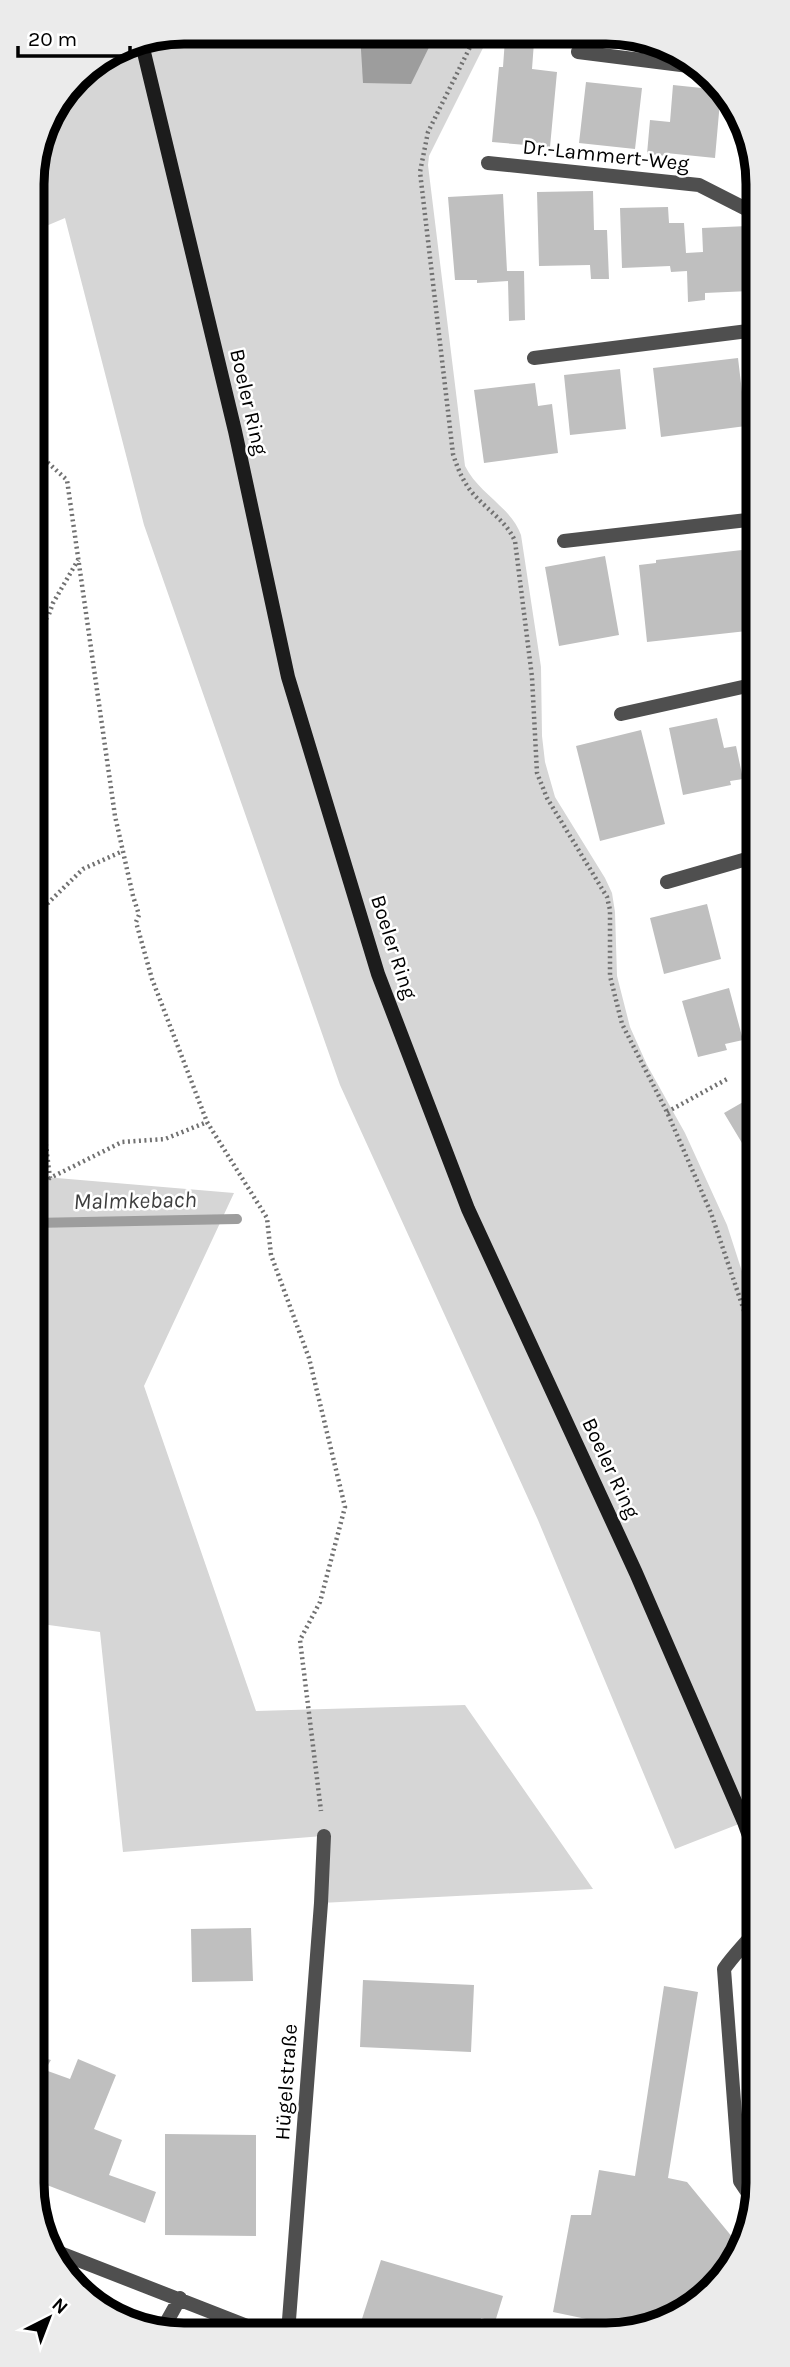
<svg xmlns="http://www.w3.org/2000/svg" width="790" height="2367" font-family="Karla,sans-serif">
  <rect width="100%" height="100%" fill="#fff"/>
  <path fill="#d6d6d6" d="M184,32L490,34L429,156L428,165L465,466C479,494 511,507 521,535L541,667L542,736L545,762L555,797L605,878L612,893L615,912L617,976L630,1027L647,1065L685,1133L727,1225L757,1318L758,1838L744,1822L675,1849L538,1520L340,1085L144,525L65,218L32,232V174L47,117L83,70L126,43Z
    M33,1176L234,1193L144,1386L256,1711L465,1705L593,1889L321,1903L323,1836L123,1852L100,1632L34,1623Z"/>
  <path fill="#9d9d9d" d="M360,33H436L411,84L363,83Z"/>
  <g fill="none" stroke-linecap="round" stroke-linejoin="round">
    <path stroke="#9d9d9d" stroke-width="10" d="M33,1223L237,1219"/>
  </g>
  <path fill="#bfbfbf" d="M505,39L534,42L532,69L557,72L550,147L492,142L499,67H503Z
    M586,82L642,88L635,149L579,143Z
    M673,85L721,90L715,158L666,153V156L647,154L650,120L670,122Z
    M593,191L594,230H607L609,279H591L590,265L539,266L537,192Z
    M503,194L507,271H524L525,320L509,321L508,281L477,283V280H455L448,197Z
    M668,207L669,223H684L686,253L703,252L702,228L748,226L750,291L705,293V300L688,302L687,271L671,272L670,266L622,268L620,208Z
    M738,358L742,392L756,391V442L748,443L746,426L661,437L653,368Z
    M620,369L626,429L570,435L564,375Z
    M535,383L538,406L552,404L558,453L484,463L474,390Z
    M742,550L743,555L756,553V630L647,642L639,565L656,563V560Z
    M605,556L619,635L559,646L545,567Z
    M756,709V762H755L745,711Z
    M717,718L724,748L736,746L743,779L730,781L731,785L683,795L669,728Z
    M641,730L665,824L600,841L576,746Z
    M707,904L721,959L664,974L650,918Z
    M729,988L743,1040L725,1044L727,1050L698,1057L682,1001Z
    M757,1094V1162L754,1163L724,1113Z
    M251,1928L253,1981L192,1982L191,1929Z
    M363,1980L474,1985L471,2052L360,2047Z
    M664,1986L698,1992L668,2178L687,2182L733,2238L739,2240L721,2283L639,2330L553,2312L571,2215H591L599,2170L635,2176Z
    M34,2055L51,2060L45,2070L70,2079L78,2059L116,2075L94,2129L122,2140L109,2175L156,2192L145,2223L34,2180Z
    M165,2134L256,2135V2236L165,2235Z
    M381,2260L503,2296L495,2322L481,2318L477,2333H384L360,2325Z"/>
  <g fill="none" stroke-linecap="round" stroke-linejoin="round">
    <path stroke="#717171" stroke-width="4.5" stroke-dasharray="2 3.5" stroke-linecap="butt" d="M477,33L428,132L420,172L453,454C457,467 462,479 470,490C485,509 505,519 515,541L532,677L537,773L547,798L607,897L610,910V976L622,1024L667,1112L711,1213L757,1349
      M32,458L46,461L67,480L115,816L133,896L139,915L136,922L152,979L207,1122L267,1218L271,1255L309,1358L345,1507L320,1602L300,1640L321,1811
      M32,627L48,617L53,603L78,560
      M33,1000L38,994L46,905L83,869L123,851
      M33,1040L50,1178L122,1142L165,1139L207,1122
      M667,1112L729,1078"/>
    <path stroke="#4f4f4f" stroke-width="14" d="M754,2202L740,2181L724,1969C735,1953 747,1943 758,1927"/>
    <path stroke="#4f4f4f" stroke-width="14" d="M578,52L697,67
      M488,163L699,185L756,214
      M534,358L756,330
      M564,541L756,519
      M621,714L756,684
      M667,882L757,856
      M751,1065L757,1062
      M55,2251L265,2333
      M161,2332L180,2298
      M288,2333L321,1903L324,1836"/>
    <path stroke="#1c1c1c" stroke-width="14" d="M141,40L235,431L288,677L378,974L468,1209L636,1573L744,1822L758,1861"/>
  </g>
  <g text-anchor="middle" stroke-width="5" stroke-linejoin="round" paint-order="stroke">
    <g font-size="21" fill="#000" stroke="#fff">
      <text transform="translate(606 155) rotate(6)" y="7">Dr.-Lammert-Weg</text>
      <text transform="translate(249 402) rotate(77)" y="7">Boeler Ring</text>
      <text transform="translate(394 947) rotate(72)" y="7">Boeler Ring</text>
      <text transform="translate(611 1468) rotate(65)" y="7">Boeler Ring</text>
      <text transform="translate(286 2082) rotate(-86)" y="7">Hügelstraße</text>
    </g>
    <g font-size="23" font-style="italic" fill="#3e3e3e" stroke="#fff">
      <text transform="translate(135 1200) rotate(-1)" y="8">Malmkebach</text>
    </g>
  </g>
  <path d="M0 0H790V2367H0ZM184 44H606A140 140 0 0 1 746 184V2183A140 140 0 0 1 606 2323H184A140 140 0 0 1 44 2183V184A140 140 0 0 1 184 44Z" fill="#ebebeb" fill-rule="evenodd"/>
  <path fill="none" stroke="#000" stroke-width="9" d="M184 44H606A140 140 0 0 1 746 184V2183A140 140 0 0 1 606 2323H184A140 140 0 0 1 44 2183V184A140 140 0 0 1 184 44Z"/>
  <g transform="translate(49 2318) rotate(42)" stroke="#ffffff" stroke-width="5" paint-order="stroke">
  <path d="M0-5L12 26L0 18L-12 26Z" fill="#000000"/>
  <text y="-10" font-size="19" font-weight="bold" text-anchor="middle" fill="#000000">N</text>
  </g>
  <path d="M18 46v10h112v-10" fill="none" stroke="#000000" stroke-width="3.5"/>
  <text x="28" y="46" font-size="21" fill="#000000" stroke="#ffffff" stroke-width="5" paint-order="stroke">20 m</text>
</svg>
